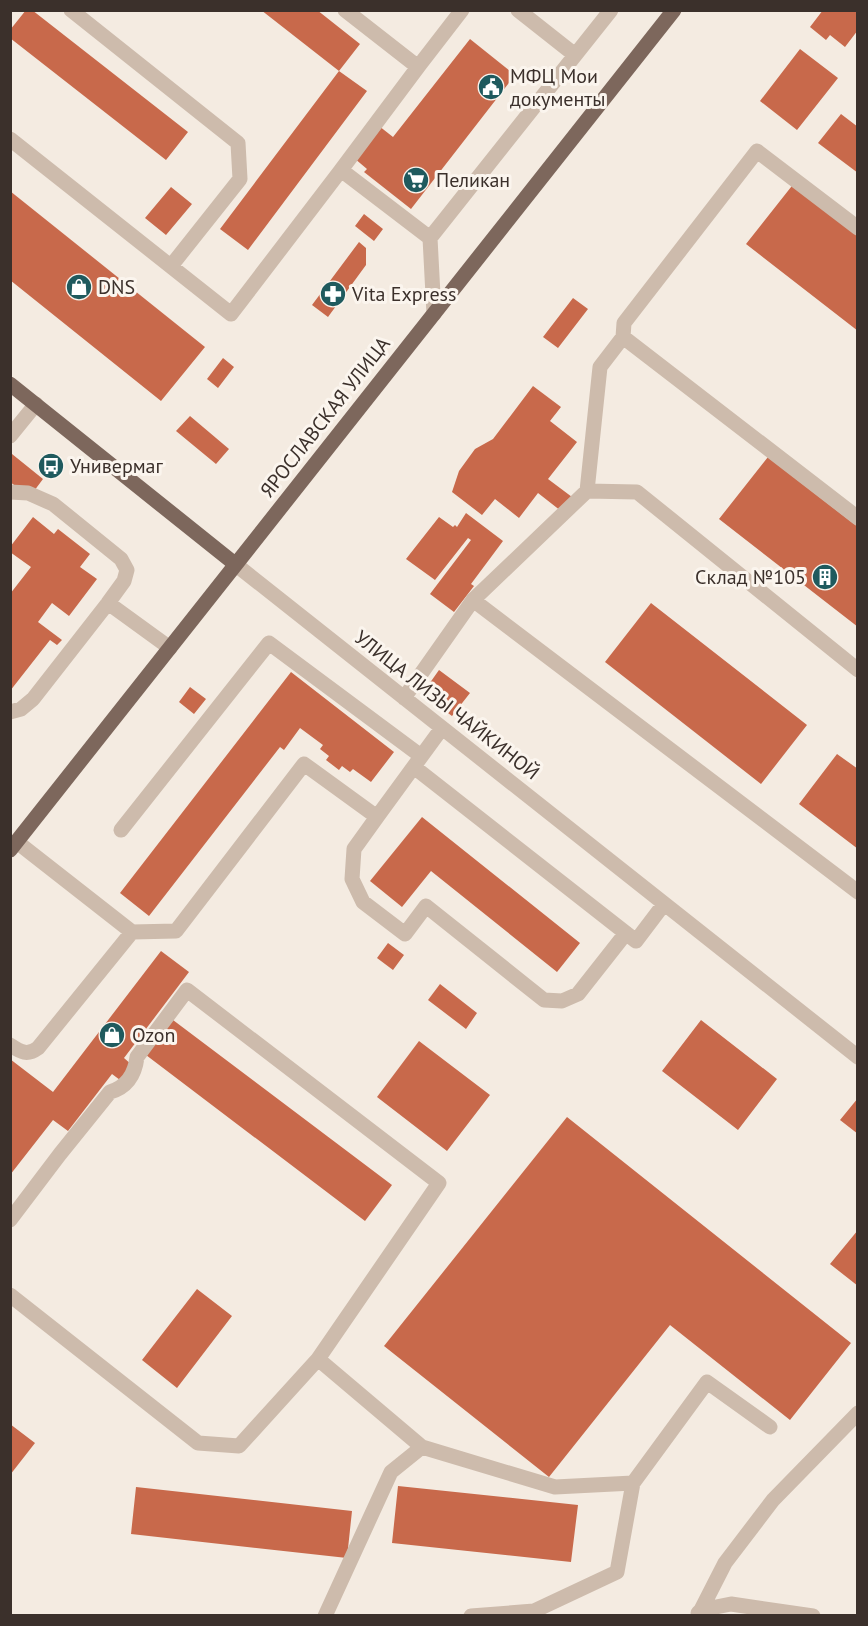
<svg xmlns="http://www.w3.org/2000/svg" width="868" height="1626" font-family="'PT Sans',sans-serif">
  <rect width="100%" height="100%" fill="#f4ebe1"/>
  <path fill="#c8694b" d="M26,10H32L188,132L166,160L10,38V30Z
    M261,10H317L360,44L339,71Z
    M823,10H858V30L845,47L830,35L826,40L810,27Z
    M470,39L515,75L411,209L364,172L367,169L354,158L379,126L393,137Z
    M800,49L838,78L797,130L760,101Z
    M339,71L367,91L248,250L220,229Z
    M841,114L858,127V173L818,143Z
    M795,182L858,230V331L746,244Z
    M171,187L192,204L166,235L145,218Z
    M10,191L205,347L161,401L10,280Z
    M364,214L383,229L374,241L355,226Z
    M359,242L366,248V265L328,317L312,305Z
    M573,298L588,309L558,348L543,337Z
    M223,358L234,367L218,388L207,379Z
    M533,386L561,407L550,421L577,442L548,479L572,497L561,511L538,493L519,518L495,499L482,515L452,492L459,471L475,449L493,439Z
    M190,416L229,449L216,464L176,431Z
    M12,454L43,479L34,491L21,490L10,482Z
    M768,457L858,527V627L719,519Z
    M466,513L503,541L471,584L474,586L454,612L430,594L471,540L468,538L435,580L406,559L439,517L453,527L455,525L457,527Z
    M33,517L54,534L58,529L90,554L80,567L97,579L69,616L52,603L38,622L62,640L57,645L50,640L10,691V594L31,567L10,552V547Z
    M651,603L807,725L761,784L605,662Z
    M439,670L470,693L452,716L422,694Z
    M291,672L394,752L371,782L353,769L350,772L342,766L339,770L326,760L329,756L320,749L323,745L300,728L284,750L280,747L149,916L120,893Z
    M190,687L206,699L194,714L179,702Z
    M837,754L858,769V849L799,804Z
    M422,817L580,943L557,972L431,871L402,907L370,881Z
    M388,943L404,955L393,970L377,958Z
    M161,951L189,972L124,1058L132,1065L120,1080L112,1074L68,1131L53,1120L10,1175V1059L53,1092Z
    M440,984L477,1013L466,1029L428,1000Z
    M173,1020L392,1185L365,1221L146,1055Z
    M701,1020L777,1079L738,1130L662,1071Z
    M419,1041L490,1095L447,1151L377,1097Z
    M858,1098V1134L840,1120Z
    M567,1117L851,1343L790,1420L670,1325L549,1477L384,1346Z
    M858,1230V1286L830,1264Z
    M197,1289L232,1316L177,1388L142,1360Z
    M10,1424L35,1443L10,1475Z
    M398,1486L578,1505L571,1562L392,1543Z
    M136,1487L352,1511L347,1558L131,1534Z"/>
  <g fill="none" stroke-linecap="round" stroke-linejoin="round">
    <path stroke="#cdbbac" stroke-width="15" d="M71,10L238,143L240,179L171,266
      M345,10L418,67L462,10
      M518,10L575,55
      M10,139L231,314L341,170L430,238
      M341,170L418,67
      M434,314L430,238L611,10
      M623,337L624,323L757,151L858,228
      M10,436L36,404
      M587,491L637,492L858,670
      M10,492L28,493L53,504L121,559L127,570L124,581L108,603L33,699L21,709L10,712
      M235,564L858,1057
      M473,600L858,892
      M108,603L170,648
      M404,698L473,600L587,491L600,367L623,337L858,518
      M414,767L636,941L664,904
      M377,817L354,849L352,879L363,902L405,934L426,906L544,1000L562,1001L578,994L626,933
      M121,830L269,643L421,756
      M17,842L132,932L176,931L304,764L377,817L442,728
      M10,1045C21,1052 27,1056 38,1048L132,932
      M10,1220L60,1154L110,1092C127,1087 135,1074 137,1057L187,990L439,1183L318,1359L239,1446L198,1443L10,1295
      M318,1359L422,1447
      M633,1483L707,1382L770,1427
      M701,1610L725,1563L773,1500L858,1413
      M698,1613L701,1610L731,1604L813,1616
      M325,1616L391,1472L422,1447L555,1487L633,1483L617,1572L534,1611L471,1616"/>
    <path stroke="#7d675c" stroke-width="15" d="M10,384L235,564
      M10,850L674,10"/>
  </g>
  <defs>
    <g id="civic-disc" transform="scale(1.35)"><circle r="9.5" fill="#1f5a5e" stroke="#fbf5ee"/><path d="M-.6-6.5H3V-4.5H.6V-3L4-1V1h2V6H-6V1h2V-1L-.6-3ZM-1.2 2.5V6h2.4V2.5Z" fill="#fff"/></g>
    <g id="supermarket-disc" transform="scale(1.35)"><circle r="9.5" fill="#1f5a5e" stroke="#fbf5ee"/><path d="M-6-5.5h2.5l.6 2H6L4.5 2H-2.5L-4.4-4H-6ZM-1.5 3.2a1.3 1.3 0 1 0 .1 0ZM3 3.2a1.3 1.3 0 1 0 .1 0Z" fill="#fff"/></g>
    <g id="shop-disc" transform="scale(1.35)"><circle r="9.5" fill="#1f5a5e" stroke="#fbf5ee"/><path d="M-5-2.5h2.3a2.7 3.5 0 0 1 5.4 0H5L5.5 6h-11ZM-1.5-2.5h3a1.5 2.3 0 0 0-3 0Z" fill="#fff"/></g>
    <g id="pharmacy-disc" transform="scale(1.35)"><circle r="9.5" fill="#1f5a5e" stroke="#fbf5ee"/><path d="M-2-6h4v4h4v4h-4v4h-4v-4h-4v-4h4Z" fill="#fff"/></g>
    <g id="bus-disc" transform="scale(1.35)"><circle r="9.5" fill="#1f5a5e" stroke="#fbf5ee"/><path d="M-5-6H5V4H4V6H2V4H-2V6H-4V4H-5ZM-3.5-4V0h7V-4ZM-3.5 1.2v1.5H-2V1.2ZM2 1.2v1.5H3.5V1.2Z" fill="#fff"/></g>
    <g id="building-disc" transform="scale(1.35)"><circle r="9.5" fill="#1f5a5e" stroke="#fbf5ee"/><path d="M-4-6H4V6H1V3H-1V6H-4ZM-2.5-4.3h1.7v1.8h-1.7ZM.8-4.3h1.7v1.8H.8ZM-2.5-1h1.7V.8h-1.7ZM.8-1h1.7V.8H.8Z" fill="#fff"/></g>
  </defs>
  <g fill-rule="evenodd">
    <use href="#civic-disc" x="491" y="87"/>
    <use href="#supermarket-disc" x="416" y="180"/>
    <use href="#shop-disc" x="79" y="287"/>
    <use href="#pharmacy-disc" x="333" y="294"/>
    <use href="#bus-disc" x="51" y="466"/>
    <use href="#building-disc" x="825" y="577"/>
    <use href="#shop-disc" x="112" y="1035"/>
  </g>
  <g text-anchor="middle" stroke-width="6" stroke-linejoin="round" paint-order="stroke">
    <g font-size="20" fill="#3b302b" stroke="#fbf5ee" text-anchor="start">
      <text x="510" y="83">МФЦ Мои<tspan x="510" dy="23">документы</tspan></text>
      <text x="436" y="187">Пеликан</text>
      <text x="98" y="294">DNS</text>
      <text x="352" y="301">Vita Express</text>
      <text x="70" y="473">Универмаг</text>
      <text x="806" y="584" text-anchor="end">Склад №105</text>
      <text x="132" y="1042">Ozon</text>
    </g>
    <g font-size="20" fill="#3b302b" stroke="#fbf5ee">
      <text transform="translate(325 417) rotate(-52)" y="7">ЯРОСЛАВСКАЯ УЛИЦА</text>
      <text transform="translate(447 705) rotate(38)" y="7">УЛИЦА ЛИЗЫ ЧАЙКИНОЙ</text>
    </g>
  </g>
  <rect width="868" height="1626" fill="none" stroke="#3b302b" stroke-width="24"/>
</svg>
